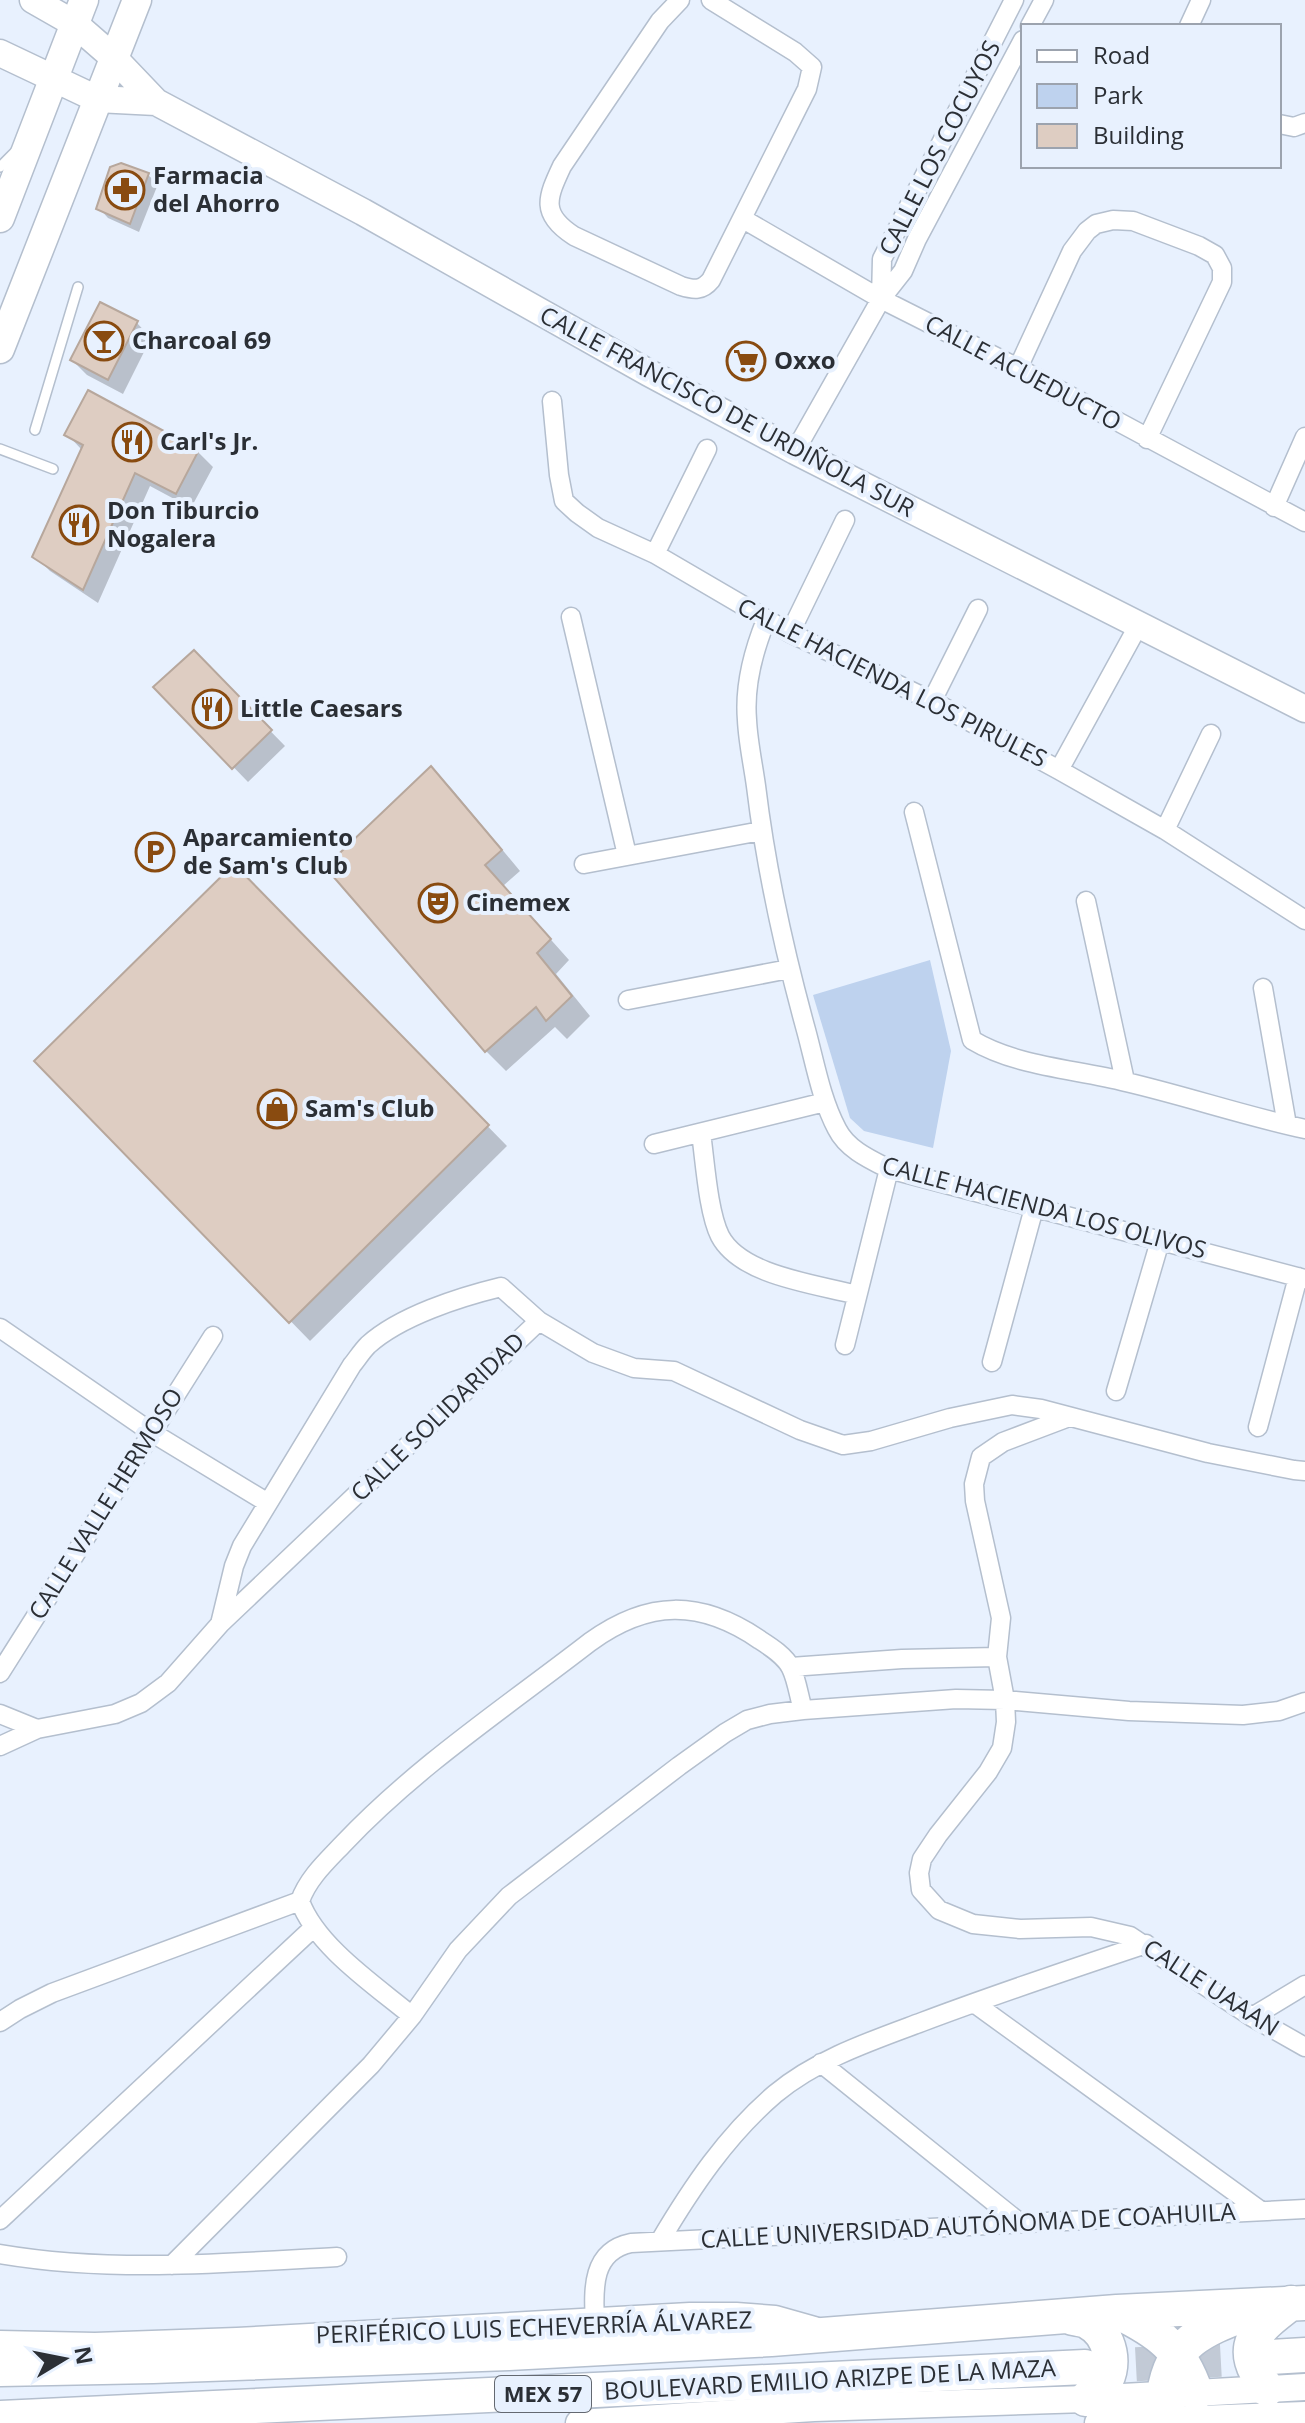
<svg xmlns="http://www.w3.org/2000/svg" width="1305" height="2423" font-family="'Open Sans',sans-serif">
  <rect width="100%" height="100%" fill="#e8f1fe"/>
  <path fill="#bed2ee" d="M930,960L951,1051L933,1148L864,1131L850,1118L813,995Z"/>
  <path fill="#0003" d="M148,175L158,184L139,232L108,218L99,208Z
    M137,323L151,338L123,394L87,375L72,360Z
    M88,393L198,452L213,467L191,508L150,486L98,603L50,571L35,556L81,449L67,434Z
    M194,653L285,746L248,782L156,687Z
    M431,769L451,788L520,871L503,886L569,960L556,974L590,1016L567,1039L555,1027L506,1071L486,1051L328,867Z
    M234,867L507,1146L310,1341L37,1061Z"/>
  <path fill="#decdc2" stroke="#b7a79c" stroke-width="2" d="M121,163L149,173L130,224L96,209L110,167Z
    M100,302L138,321L108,380L70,360Z
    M88,390L199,450L176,494L135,473L83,590L32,557L83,445L64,435Z
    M194,650L272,730L232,769L153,687Z
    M431,766L502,850L485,865L551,939L537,953L572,996L546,1021L536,1007L485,1052L325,867Z
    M234,864L489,1125L289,1323L34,1061Z"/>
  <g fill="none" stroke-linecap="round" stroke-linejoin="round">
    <path stroke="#c2cad6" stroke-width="34" stroke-dasharray="34 17" stroke-linecap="butt" d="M1085,2367L1270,2357"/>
    <g stroke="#b4bfce" stroke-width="12">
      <path id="lane" d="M0,167L15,152
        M35,430L78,287
        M0,449L53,469"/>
    </g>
    <g stroke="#b4bfce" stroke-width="21">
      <path id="street" d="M680,0L660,21L562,166C547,198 540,214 574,236L681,286C694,290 702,291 711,280L807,89L812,67L795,52L711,0
        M1030,26L1044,0
        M1189,26L1201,0
        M1279,124L1294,127L1305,123
        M743,219L881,299L1018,368L1305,522
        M881,299L882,259L1014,0
        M1018,368L1072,251L1087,231L1096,224L1113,220L1133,221L1199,246L1215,255L1222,268V282L1147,439
        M552,401L559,475L564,501L577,513L598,528L655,554L790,633L932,701L1059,770L1165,830L1305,920
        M795,451L881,299L903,271L917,239L1023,40
        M1274,507L1305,437
        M655,554L707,449
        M571,617L627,855
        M766,620C753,652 744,685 747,720C748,742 753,764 756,786C766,869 784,950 806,1030C815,1063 821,1099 837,1129C847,1149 869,1159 889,1169L1305,1279
        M790,633L845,520
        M932,701L978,609
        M1059,770L1138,626
        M914,812L972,1040C1017,1067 1076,1069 1126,1082C1186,1096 1245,1116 1305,1129
        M1165,830L1211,734
        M584,864L761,831
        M1086,901L1125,1081
        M1263,988L1287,1125
        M628,1000L789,969
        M701,1133C705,1161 708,1212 720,1236C741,1276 816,1284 857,1295
        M654,1144L825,1102
        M0,1328L151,1432L268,1503
        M845,1345L889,1169
        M992,1362L1034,1208
        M1116,1391L1160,1241
        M1069,1417L1003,1442L981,1457L974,1484L975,1501L1001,1618L997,1657L1005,1700L1006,1722L1002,1748L988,1772L938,1835L922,1859L919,1873L921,1890L939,1910L973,1924L1020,1929L1091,1927L1130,1936L1252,2017L1305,2047
        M1258,1427L1298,1277
        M220,1624L234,1566L242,1546L352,1365C357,1359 362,1351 368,1345C400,1316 460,1297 501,1287L539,1321L593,1353L634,1368L674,1371L800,1430L843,1445L871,1441L950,1418L1012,1405L1041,1409L1208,1453L1294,1470L1305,1471
        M791,1667L902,1659L997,1657
        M0,1673L213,1336
        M0,1714L37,1729
        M0,1746L37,1729L115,1714L141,1703L168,1683L220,1624L539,1321
        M300,1901C308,1878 327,1861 344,1843C417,1766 506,1707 590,1642C648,1600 700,1599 760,1640C771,1647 785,1656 791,1668C797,1680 799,1697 803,1710
        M300,1901C316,1946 376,1986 412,2016
        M974,2003L1261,2211
        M1252,2017L1305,1985
        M0,2022L20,2009L52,1993L300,1901
        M821,2063L1020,2223
        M0,2220L313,1928
        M660,2241C692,2187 727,2135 775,2094C817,2059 871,2041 922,2022C996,1994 1071,1969 1146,1944
        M0,2254C112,2273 225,2263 337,2257
        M172,2265L371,2065L412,2016L458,1950L509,1896L679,1766L725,1733L747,1720L770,1714L803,1710L956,1699L1005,1700L1129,1711L1243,1715L1279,1711L1305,1702
        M595,2322C593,2288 592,2251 631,2243L1305,2209"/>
    </g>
    <g stroke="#b4bfce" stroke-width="29">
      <path id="secondary" d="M33,0L75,24L114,58L156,102L363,212L649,373L795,451L1305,709
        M0,53L97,99L156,102
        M0,2344L95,2346L237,2341L690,2316H736L775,2319L814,2330
        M579,2423L814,2408L1086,2399L1305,2387
        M1098,2423L1305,2415"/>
    </g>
    <g stroke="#b4bfce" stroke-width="31">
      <path id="primary" d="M0,218L84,0
        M0,349L137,0"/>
    </g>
    <g stroke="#b4bfce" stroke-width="37">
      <path id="highway" d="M1118,2312C1159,2332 1181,2348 1196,2393
        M1070,2317C1075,2319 1083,2319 1088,2322C1111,2334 1118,2368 1101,2388C1097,2392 1090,2396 1086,2399
        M1270,2357L1305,2355
        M0,2369L153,2366L509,2353L771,2339L1117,2312L1305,2303
        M1267,2389C1235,2346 1254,2331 1291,2303
        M1164,2394C1171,2342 1203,2330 1247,2313
        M0,2418L1085,2367"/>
    </g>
    <use href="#lane" stroke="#fff" stroke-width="9"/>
    <use href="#street" stroke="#fff" stroke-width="18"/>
    <use href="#secondary" stroke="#fff" stroke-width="26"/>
    <use href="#primary" stroke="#fff" stroke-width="28"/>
    <use href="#highway" stroke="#fff" stroke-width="34"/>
  </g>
  <defs>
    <g id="pharmacy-ring" transform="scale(2)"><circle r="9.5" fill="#e8f1fe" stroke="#894b10" stroke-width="1.5"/><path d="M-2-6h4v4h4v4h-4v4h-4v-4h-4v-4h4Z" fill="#894b10"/></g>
    <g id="bar-ring" transform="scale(2)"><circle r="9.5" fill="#e8f1fe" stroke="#894b10" stroke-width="1.5"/><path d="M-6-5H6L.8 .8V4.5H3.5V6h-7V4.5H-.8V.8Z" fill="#894b10"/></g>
    <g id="supermarket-ring" transform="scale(2)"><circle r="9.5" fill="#e8f1fe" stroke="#894b10" stroke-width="1.5"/><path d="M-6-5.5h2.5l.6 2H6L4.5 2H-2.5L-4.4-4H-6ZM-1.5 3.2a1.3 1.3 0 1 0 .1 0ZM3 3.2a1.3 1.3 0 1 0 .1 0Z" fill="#894b10"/></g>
    <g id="restaurant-ring" transform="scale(2)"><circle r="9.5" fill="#e8f1fe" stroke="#894b10" stroke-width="1.5"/><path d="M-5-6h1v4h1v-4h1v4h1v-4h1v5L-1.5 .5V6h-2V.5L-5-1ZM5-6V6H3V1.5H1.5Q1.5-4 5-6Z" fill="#894b10"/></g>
    <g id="parking-ring" transform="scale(2)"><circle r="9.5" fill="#e8f1fe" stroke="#894b10" stroke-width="1.5"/><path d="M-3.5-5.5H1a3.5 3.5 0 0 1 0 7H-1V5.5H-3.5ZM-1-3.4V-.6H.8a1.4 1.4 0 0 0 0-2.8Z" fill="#894b10"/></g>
    <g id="theatre-ring" transform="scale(2)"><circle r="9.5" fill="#e8f1fe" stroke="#894b10" stroke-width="1.5"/><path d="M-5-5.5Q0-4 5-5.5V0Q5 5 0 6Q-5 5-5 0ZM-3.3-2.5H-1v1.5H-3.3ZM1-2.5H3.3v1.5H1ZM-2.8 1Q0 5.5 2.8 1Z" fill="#894b10"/></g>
    <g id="shop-ring" transform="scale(2)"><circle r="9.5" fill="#e8f1fe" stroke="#894b10" stroke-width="1.5"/><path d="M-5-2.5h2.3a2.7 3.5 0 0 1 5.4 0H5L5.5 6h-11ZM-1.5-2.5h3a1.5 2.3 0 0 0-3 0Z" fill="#894b10"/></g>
  </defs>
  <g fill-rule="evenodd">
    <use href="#pharmacy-ring" x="125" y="190"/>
    <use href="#bar-ring" x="104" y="341"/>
    <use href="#supermarket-ring" x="746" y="361"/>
    <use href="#restaurant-ring" x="132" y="442"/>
    <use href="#restaurant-ring" x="79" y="525"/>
    <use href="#restaurant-ring" x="212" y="709"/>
    <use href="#parking-ring" x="155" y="852"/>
    <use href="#theatre-ring" x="438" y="903"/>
    <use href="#shop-ring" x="277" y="1109"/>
  </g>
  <g text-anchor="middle" stroke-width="8" stroke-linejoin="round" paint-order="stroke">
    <rect fill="#e8f1fe" stroke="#646971" stroke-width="2" x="495" y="2376" width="96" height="36" rx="6"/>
    <g font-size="22" font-weight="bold" fill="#2b2f35">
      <text x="543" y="2402">MEX 57</text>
    </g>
    <g font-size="24" fill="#2b2f35" stroke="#e8f1fe">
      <text transform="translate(940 148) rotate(-63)" y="8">CALLE LOS COCUYOS</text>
      <text transform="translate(1023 373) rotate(28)" y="8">CALLE ACUEDUCTO</text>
      <text transform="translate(727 412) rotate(28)" y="8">CALLE FRANCISCO DE URDIÑOLA SUR</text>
      <text transform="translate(892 683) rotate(27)" y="8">CALLE HACIENDA LOS PIRULES</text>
      <text transform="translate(1044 1208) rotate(15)" y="8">CALLE HACIENDA LOS OLIVOS</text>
      <text transform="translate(438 1417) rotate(-44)" y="8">CALLE SOLIDARIDAD</text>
      <text transform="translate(106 1504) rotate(-58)" y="8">CALLE VALLE HERMOSO</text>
      <text transform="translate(1211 1988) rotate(33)" y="8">CALLE UAAAN</text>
      <text transform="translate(968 2226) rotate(-3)" y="8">CALLE UNIVERSIDAD AUTÓNOMA DE COAHUILA</text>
      <text transform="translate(534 2328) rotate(-2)" y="8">PERIFÉRICO LUIS ECHEVERRÍA ÁLVAREZ</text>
      <text transform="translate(830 2380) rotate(-3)" y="8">BOULEVARD EMILIO ARIZPE DE LA MAZA</text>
    </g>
    <g font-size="24" font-weight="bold" fill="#2b2f35" stroke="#e8f1fe" text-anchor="start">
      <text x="153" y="184">Farmacia<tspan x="153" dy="28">del Ahorro</tspan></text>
      <text x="132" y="349">Charcoal 69</text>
      <text x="774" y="369">Oxxo</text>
      <text x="160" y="450">Carl's Jr.</text>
      <text x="107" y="519">Don Tiburcio<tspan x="107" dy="28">Nogalera</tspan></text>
      <text x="240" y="717">Little Caesars</text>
      <text x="183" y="846">Aparcamiento<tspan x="183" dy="28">de Sam's Club</tspan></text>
      <text x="466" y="911">Cinemex</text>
      <text x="305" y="1117">Sam's Club</text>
    </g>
  </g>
  <rect x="1021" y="24" width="260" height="144" fill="#e8f1fe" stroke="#9ca3ae" stroke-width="2"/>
  <rect x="1037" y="50" width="40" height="12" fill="#ffffff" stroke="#9ca3ae" stroke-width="2"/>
  <text x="1093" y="64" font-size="24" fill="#2b2f35">Road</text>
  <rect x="1037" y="84" width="40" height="24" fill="#bed2ee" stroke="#9ca3ae" stroke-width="2"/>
  <text x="1093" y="104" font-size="24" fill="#2b2f35">Park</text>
  <rect x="1037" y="124" width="40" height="24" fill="#decdc2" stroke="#9ca3ae" stroke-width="2"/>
  <text x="1093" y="144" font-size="24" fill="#2b2f35">Building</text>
  <g transform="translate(64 2359) rotate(80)" stroke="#e8f1fe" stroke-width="6" paint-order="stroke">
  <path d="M0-6L14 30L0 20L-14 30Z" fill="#2b2f35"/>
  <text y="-12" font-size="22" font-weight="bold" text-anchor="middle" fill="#2b2f35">N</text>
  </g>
</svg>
